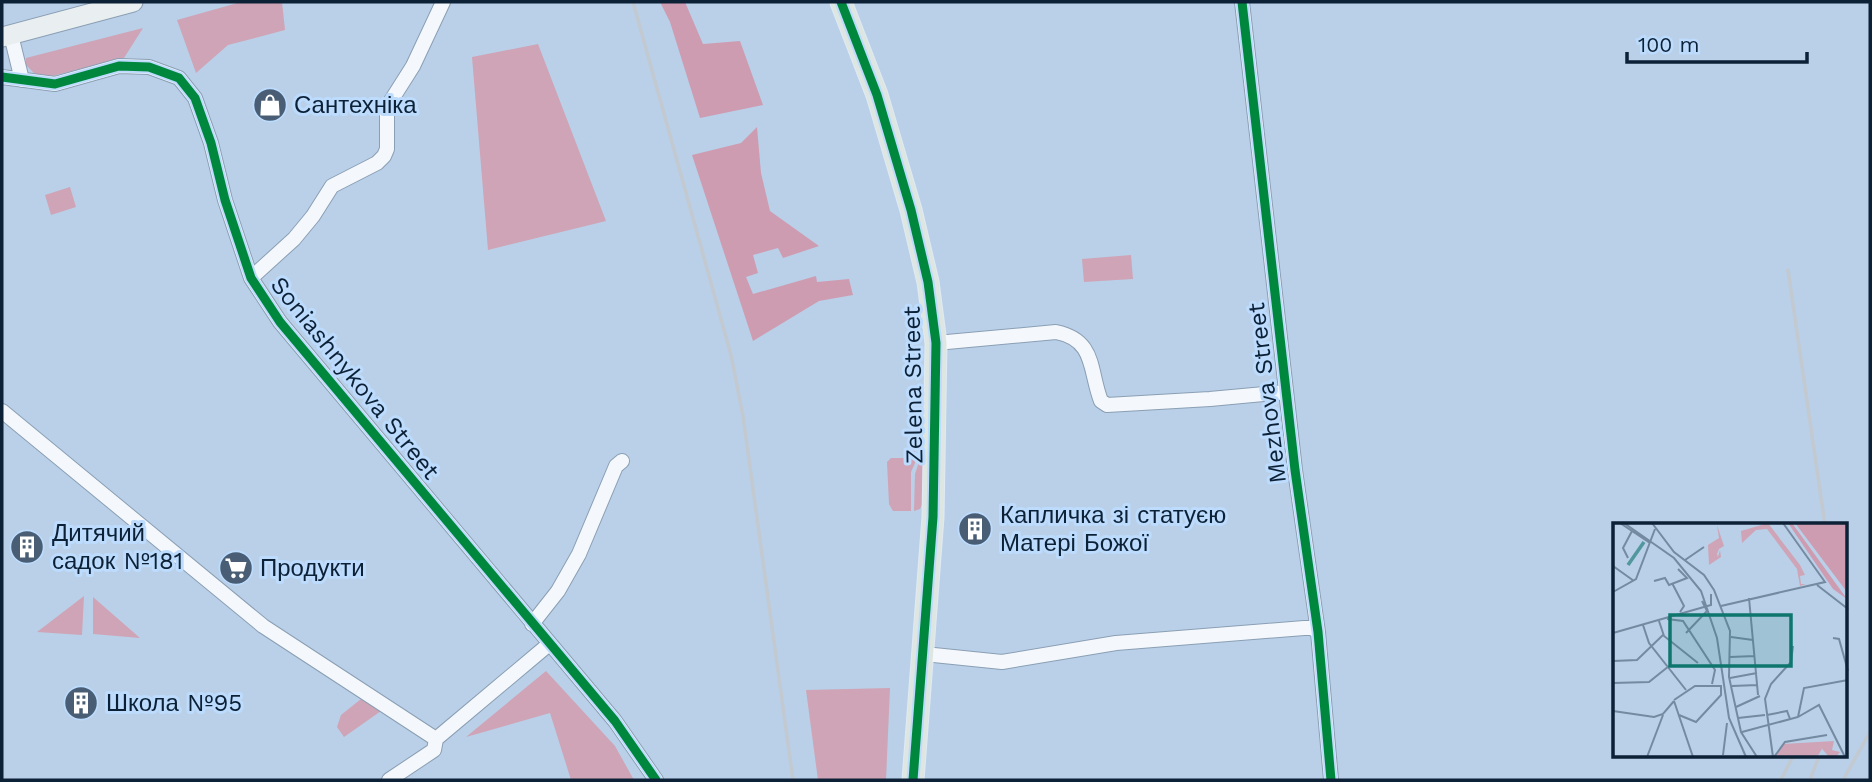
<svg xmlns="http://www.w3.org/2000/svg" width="1872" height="782" font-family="'Work Sans',sans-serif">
  <rect width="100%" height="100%" fill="#b9d0e8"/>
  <path fill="#cfa4b6" d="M241,2H282L285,30L228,45L196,73L177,20Z
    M143,28L124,58L44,78L35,74L26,65V58Z
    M538,44L606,221L488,250L472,57Z
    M70,187L76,207L51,215L45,195Z
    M1131,255L1133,279L1084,282L1082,259Z
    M910,441L915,444V463L911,472V511H893L889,504L887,462L891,458H910Z
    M919,442L923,447V502L920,509L914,511L915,474L918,465Z
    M84,596L82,635L37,632Z
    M93,597L140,638L93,634Z
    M546,671L615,746L634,780H571L550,713L466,737Z
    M890,688L886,780H818L806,690Z
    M361,699L381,711L344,737L337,727L341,715Z"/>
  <path fill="#ce9cb1" d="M660,2H685L703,44L740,41L763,105L700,118L670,22Z
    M757,127L761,173L770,211L819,246L783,258L778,248L753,255L758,273L746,277L753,294L816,276L817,282L849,279L853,295L819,301L753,341L692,155L741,143Z"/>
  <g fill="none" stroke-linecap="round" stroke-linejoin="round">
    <g stroke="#8b9fb4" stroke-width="16">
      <path id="street" d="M1242,2L1295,470L1318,632L1331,780
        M11,35L22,80
        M2,77L55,84L119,66L149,67L179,78L195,98L211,143L225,200L251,278L280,322L615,721L656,780
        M251,278L294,239L313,216L332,186L377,163L384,156L387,149V107L413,66L443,2
        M936,343L1056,332C1096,340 1089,370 1101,401L1107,405L1210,399L1285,392
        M2,411L263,626L436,739
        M532,624L558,591L579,554L616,466L622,461
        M924,654L1002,662L1116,643L1304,628H1312L1318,632
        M389,780L434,750L436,739L548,645"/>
    </g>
    <g stroke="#8b9fb4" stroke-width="21">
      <path id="secondary" d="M2,37L133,2"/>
    </g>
    <g stroke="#e0eaf5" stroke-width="23">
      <path id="primary" d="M841,2L877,95L911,210L928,282L936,343L933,517L913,780"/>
    </g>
    <use href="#street" stroke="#f4f8fc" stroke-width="14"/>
    <use href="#secondary" stroke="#e9eff0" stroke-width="19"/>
    <use href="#primary" stroke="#dee6e2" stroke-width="21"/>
    <path stroke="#c2c9d1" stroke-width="3.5" d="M633,2L731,355L743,416L793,780
      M1788,270L1825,525
      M1781,780L1793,756
      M1810,780L1819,756
      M1843,780L1870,732"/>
    <g stroke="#bcdbfd" stroke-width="13">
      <path id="cycleway" d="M841,2L877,95L911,210L928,282L936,343L933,517L913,780
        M1242,2L1295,470L1318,632L1331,780
        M2,77L55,84L119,66L149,67L179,78L195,98L211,143L225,200L251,278L280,322L615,721L656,780"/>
    </g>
    <use href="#cycleway" stroke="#00873e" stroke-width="9"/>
  </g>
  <defs>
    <g id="shop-disc" transform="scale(1.75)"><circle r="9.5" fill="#495e74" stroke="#bcdbfd"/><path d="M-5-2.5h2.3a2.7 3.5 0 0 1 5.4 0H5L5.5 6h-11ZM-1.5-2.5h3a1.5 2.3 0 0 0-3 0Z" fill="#fff"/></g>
    <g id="building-disc" transform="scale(1.75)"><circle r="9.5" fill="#495e74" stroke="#bcdbfd"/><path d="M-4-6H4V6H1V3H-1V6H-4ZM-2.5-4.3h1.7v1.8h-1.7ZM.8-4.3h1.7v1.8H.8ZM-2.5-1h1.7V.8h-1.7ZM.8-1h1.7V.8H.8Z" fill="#fff"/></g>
    <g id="supermarket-disc" transform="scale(1.75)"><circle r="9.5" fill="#495e74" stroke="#bcdbfd"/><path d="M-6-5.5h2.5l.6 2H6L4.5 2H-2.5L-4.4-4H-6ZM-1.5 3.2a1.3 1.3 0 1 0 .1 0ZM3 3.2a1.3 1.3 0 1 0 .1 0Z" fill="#fff"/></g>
  </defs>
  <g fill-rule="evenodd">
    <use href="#shop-disc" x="270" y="105"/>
    <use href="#building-disc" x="975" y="529"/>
    <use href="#building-disc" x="27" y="547"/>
    <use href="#supermarket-disc" x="236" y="568"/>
    <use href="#building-disc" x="81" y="703"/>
  </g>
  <g text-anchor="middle" stroke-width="6" stroke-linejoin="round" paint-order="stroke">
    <g font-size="24" fill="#0c2136" stroke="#bcdbfd" text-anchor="start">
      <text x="294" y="113">Сантехніка</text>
      <text x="1000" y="523">Капличка зі статуєю<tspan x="1000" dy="28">Матері Божої</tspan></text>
      <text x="52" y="541">Дитячий<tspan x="52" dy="28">садок №181</tspan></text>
      <text x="260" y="576">Продукти</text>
      <text x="106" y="711">Школа №95</text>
    </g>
    <g font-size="24" fill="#0c2136" stroke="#bcdbfd">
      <text transform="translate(355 378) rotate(51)" y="8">Soniashnykova Street</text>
      <text transform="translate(913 385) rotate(-91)" y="8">Zelena Street</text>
      <text transform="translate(1267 393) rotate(-97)" y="8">Mezhova Street</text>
    </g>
  </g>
  <g transform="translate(1613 523)">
    <rect width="234" height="234" fill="#b9d0e8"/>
    <path d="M155,0L187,42L192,52L187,53L188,61H193L187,63L184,46L154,6L143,7L129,20L128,8ZM104,2L111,23L106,26L104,31L105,34L107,27L108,34L96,42L95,22L106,15ZM221,218L219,227L227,229L223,234H216L205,221L209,226L204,234H162L170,221Z" fill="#cfa4b6"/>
    <path d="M175,0H179L234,76L220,66ZM182,0H234V69Z" fill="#ce9cb1"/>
    <path fill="none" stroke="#51979c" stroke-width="3.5" d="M15,42L31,19"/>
    <path fill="none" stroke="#748aa1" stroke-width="2" d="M7,0L37,20M11,0L61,35L88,68L104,115L116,195L133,234M39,0L61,29L91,52L101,67L117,108L116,154L128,209L144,234M15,35L10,25L19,8M72,37L91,24M0,43L21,58M41,58L52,55L56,62L74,55L65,46M59,60L71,83L67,89M204,62L235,86M0,69L23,56L42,6M136,75L145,172M108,83L212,59L170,0M54,96L70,98L102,147L99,161M46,98L51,113L85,140M30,102L36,120L73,167M0,110L98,82V71M73,110L94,88L89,78M118,114L140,117M220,115L226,116L235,148M117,134L142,133M0,138L24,137L50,112M117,155L144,150M0,160L36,159L56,143M119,163L145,162M61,177L82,163H108V172L83,199L66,192M61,178L80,234M123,184L147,173M0,188L41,194L50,191L61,178M154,192L174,188L177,196M185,194L206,182L232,234M125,195L152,192M129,209L185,194L191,165L235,157M110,232L114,200M34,234L50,192M160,234L152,176L158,161L178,139L180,123M161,234L172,219L214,212"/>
    <path fill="#0f766e" fill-opacity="0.15" stroke="#0f766e" stroke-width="3.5" d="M57,92H178V143H57Z"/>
    <rect width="234" height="234" fill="none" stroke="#0c2136" stroke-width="3.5"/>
  </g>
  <rect width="1872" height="782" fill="none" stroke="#0c2136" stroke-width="7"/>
  <path d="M1627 52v10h180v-10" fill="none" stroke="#0c2136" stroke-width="3.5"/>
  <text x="1638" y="52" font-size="21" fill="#0c2136" stroke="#bcdbfd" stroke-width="5" paint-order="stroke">100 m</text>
</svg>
